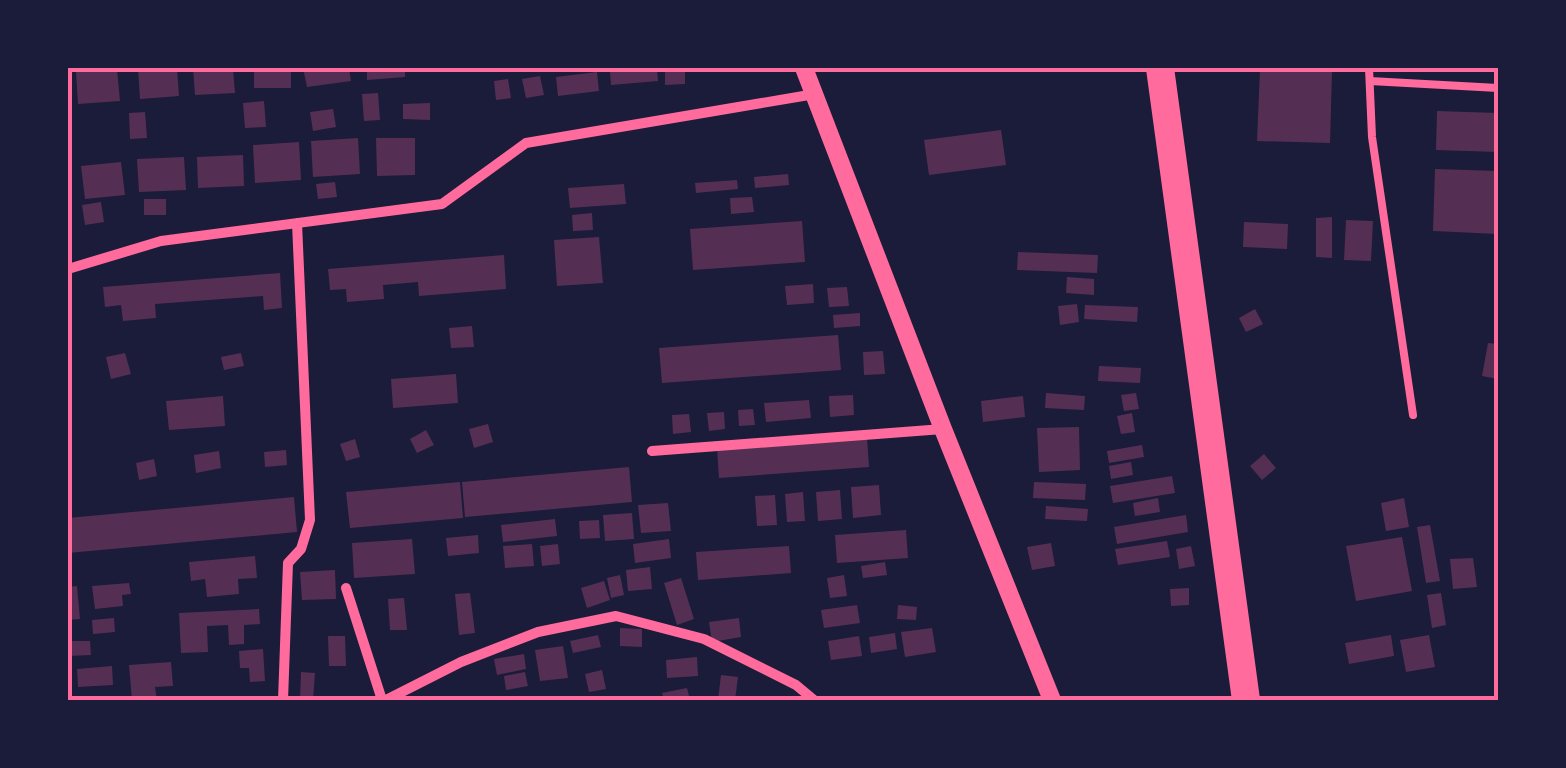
<svg xmlns="http://www.w3.org/2000/svg" width="1566" height="768" font-family="'Archivo Narrow',sans-serif">
  <rect width="100%" height="100%" fill="#1b1b3a"/>
  <path fill="#542f53" d="M138,68H177L179,96L140,99Z
    M193,68H233L235,93L195,95Z
    M254,68H291V88H254Z
    M303,68H349L351,81L307,87Z
    M367,68H405V77L367,80Z
    M657,68L658,81L611,85L610,72Z
    M117,69L120,101L78,104L76,72Z
    M1260,69L1332,72L1330,143L1257,141Z
    M685,70V84L665,85V71Z
    M597,72L599,91L558,96L556,77Z
    M540,76L544,95L526,98L522,79Z
    M508,79L511,98L496,100L494,81Z
    M378,93L380,120L364,121L362,94Z
    M264,101L266,127L245,128L243,103Z
    M430,103V120L403,119V104Z
    M333,109L336,127L313,131L310,112Z
    M1437,111L1498,113V152L1436,150Z
    M145,112L147,138L130,139L129,113Z
    M1001,130L1006,165L929,175L924,140Z
    M358,138L360,174L313,177L311,141Z
    M376,138H415V175L377,176Z
    M299,142L301,180L255,183L253,145Z
    M243,155L244,186L198,188L197,157Z
    M184,157L186,190L139,192L137,159Z
    M121,162L125,195L85,199L81,166Z
    M1435,169L1498,171V234L1433,231Z
    M788,174L789,185L755,188L754,177Z
    M737,180L738,189L696,193L695,183Z
    M335,182L337,197L318,199L316,184Z
    M624,184L626,204L570,208L568,188Z
    M752,197L754,212L731,214L730,198Z
    M144,199H166V215H144Z
    M101,202L104,222L85,225L82,205Z
    M592,213L593,230L573,231L572,215Z
    M1332,217V258L1316,257V218Z
    M1346,220L1373,221L1371,261L1344,260Z
    M802,221L805,262L693,270L690,229Z
    M1244,222L1288,224L1287,249L1243,247Z
    M599,237L603,283L557,286L554,240Z
    M1018,252L1098,255L1097,273L1017,270Z
    M504,255L506,289L419,296L418,282L383,285L384,299L347,302L346,289L330,290L328,269Z
    M280,273L282,308L264,310L263,296L155,304L156,318L123,321L121,305L105,307L103,287Z
    M1067,277L1094,279V295L1066,293Z
    M813,284L814,303L787,305L785,286Z
    M847,287L849,306L829,307L827,288Z
    M1077,304L1079,322L1060,325L1058,306Z
    M1085,305L1138,307L1137,322L1084,319Z
    M1255,309L1263,324L1246,332L1239,318Z
    M860,313V326L834,328L833,315Z
    M472,326L474,347L451,348L449,328Z
    M838,335L841,370L662,383L659,348Z
    M1488,343L1498,344V379L1482,376Z
    M883,351L885,374L864,375L863,352Z
    M125,353L131,374L111,379L106,357Z
    M241,353L244,366L224,370L221,357Z
    M1099,366L1141,368L1140,383L1098,381Z
    M456,374L458,403L393,408L391,379Z
    M1046,393L1085,396L1084,410L1045,408Z
    M1136,393L1139,409L1124,411L1121,395Z
    M853,395L854,415L830,417L829,396Z
    M223,396L225,426L169,430L166,401Z
    M1023,396L1025,417L983,422L981,401Z
    M809,400L811,418L766,422L764,403Z
    M753,409L755,425L739,426L738,410Z
    M724,412L725,429L709,431L707,413Z
    M1132,413L1135,432L1121,434L1117,416Z
    M689,414L691,432L673,434L672,415Z
    M488,424L493,442L474,448L469,429Z
    M1079,427L1080,470L1039,472L1037,428Z
    M426,430L434,445L417,453L410,439Z
    M867,437L869,467L719,478L717,448Z
    M355,439L360,457L346,461L340,444Z
    M1142,445L1144,457L1109,463L1107,451Z
    M286,450L287,465L265,467L264,452Z
    M219,451L221,468L196,473L194,455Z
    M1264,454L1276,468L1262,480L1250,466Z
    M154,459L157,476L139,480L136,463Z
    M1131,462L1133,475L1111,479L1109,466Z
    M629,467L632,502L465,517L462,482Z
    M1172,476L1175,493L1113,503L1110,486Z
    M460,482L463,518L350,528L346,492Z
    M1034,482L1086,484L1085,500L1033,498Z
    M879,485L881,515L853,518L851,487Z
    M840,490L842,519L818,521L816,492Z
    M803,492L805,521L787,522L785,494Z
    M775,495L777,525L757,526L755,496Z
    M294,497L297,532L68,553V518Z
    M1158,498L1160,512L1135,516L1133,503Z
    M1404,498L1409,527L1386,531L1381,503Z
    M668,503L671,531L641,533L638,505Z
    M1046,506L1088,509L1087,521L1045,519Z
    M632,513L634,539L605,541L603,515Z
    M1186,515L1188,532L1117,544L1114,527Z
    M555,519L557,536L503,542L501,525Z
    M599,520L600,538L580,539L579,521Z
    M1430,525L1440,581L1426,583L1417,527Z
    M906,530L908,558L837,563L835,535Z
    M478,535L479,553L448,556L446,538Z
    M1402,537L1412,591L1356,601L1346,546Z
    M412,539L415,574L354,578L352,543Z
    M669,539L671,558L635,563L633,544Z
    M1167,541L1170,557L1118,565L1115,549Z
    M1051,543L1055,566L1032,570L1027,547Z
    M532,544L534,566L505,568L503,546Z
    M558,544L560,564L542,566L540,546Z
    M789,546L791,573L698,580L696,552Z
    M1191,546L1195,566L1179,569L1176,549Z
    M255,556L257,578L238,579L239,594L207,597L205,579L191,581L189,562Z
    M1473,558L1477,587L1453,589L1450,559Z
    M885,562L887,575L863,578L861,566Z
    M650,567L652,589L628,591L626,570Z
    M335,570L336,599L302,600L300,572Z
    M620,575L624,595L611,598L607,578Z
    M844,575L847,596L830,598L827,578Z
    M681,578L694,619L677,625L664,583Z
    M604,581L610,600L587,608L581,588Z
    M129,583L131,594L122,595L123,606L95,609L92,586Z
    M77,586L80,619L68,620V587Z
    M1189,588V605L1171,606L1170,589Z
    M470,593L475,633L459,635L455,594Z
    M1441,593L1446,625L1432,628L1427,595Z
    M404,598L407,630H390L388,599Z
    M857,605L860,623L824,628L821,610Z
    M898,605L917,607L916,620L897,619Z
    M259,609L260,624L244,625V644L229,645L228,625L207,626L208,652L181,653L179,613Z
    M114,618L115,632L93,634L92,620Z
    M739,618L741,637L712,642L709,622Z
    M620,628L642,629V647L620,646Z
    M932,628L936,652L905,657L901,632Z
    M895,633L897,649L871,653L869,637Z
    M598,635L601,647L573,653L570,641Z
    M1391,635L1394,656L1349,664L1345,643Z
    M1429,635L1435,667L1406,672L1400,640Z
    M328,636H345L346,666H329Z
    M859,636L862,656L831,660L828,641Z
    M69,641H90L91,655L69,656Z
    M563,646L568,678L540,681L535,650Z
    M263,649L265,681L250,682L249,668H240L239,651Z
    M524,654L526,669L497,675L494,659Z
    M697,657L698,676L667,678L666,660Z
    M171,662L173,686L155,687L157,700H132L129,665Z
    M112,666L113,685L78,687L77,669Z
    M602,670L606,689L589,692L585,674Z
    M301,672L315,673L313,700H300Z
    M525,672L528,686L506,690L504,676Z
    M721,675L738,677L735,700H718Z
    M687,688L690,700H664L662,693Z"/>
  <g fill="none" stroke-linecap="round" stroke-linejoin="round">
    <path stroke="#ff6b9d" stroke-width="8" d="M1369,68L1372,137L1413,415
      M1370,81L1498,88"/>
    <path stroke="#ff6b9d" stroke-width="10" d="M68,269L161,241L442,204L526,143L815,94
      M652,451L943,429
      M346,588L382,700
      M283,700L288,563L301,549L310,520L297,223
      M386,700L461,662L538,632L616,616L704,639L796,685L814,700"/>
    <path stroke="#ff6b9d" stroke-width="18" d="M804,68L943,429L1052,700"/>
    <path stroke="#ff6b9d" stroke-width="28" d="M1160,68L1246,700"/>
  </g>
  <rect width="1566" height="768" fill="none" stroke="#1b1b3a" stroke-width="140"/>
  <rect x="70" y="70" width="1426" height="628" fill="none" stroke="#ff6b9d" stroke-width="4"/>
</svg>
